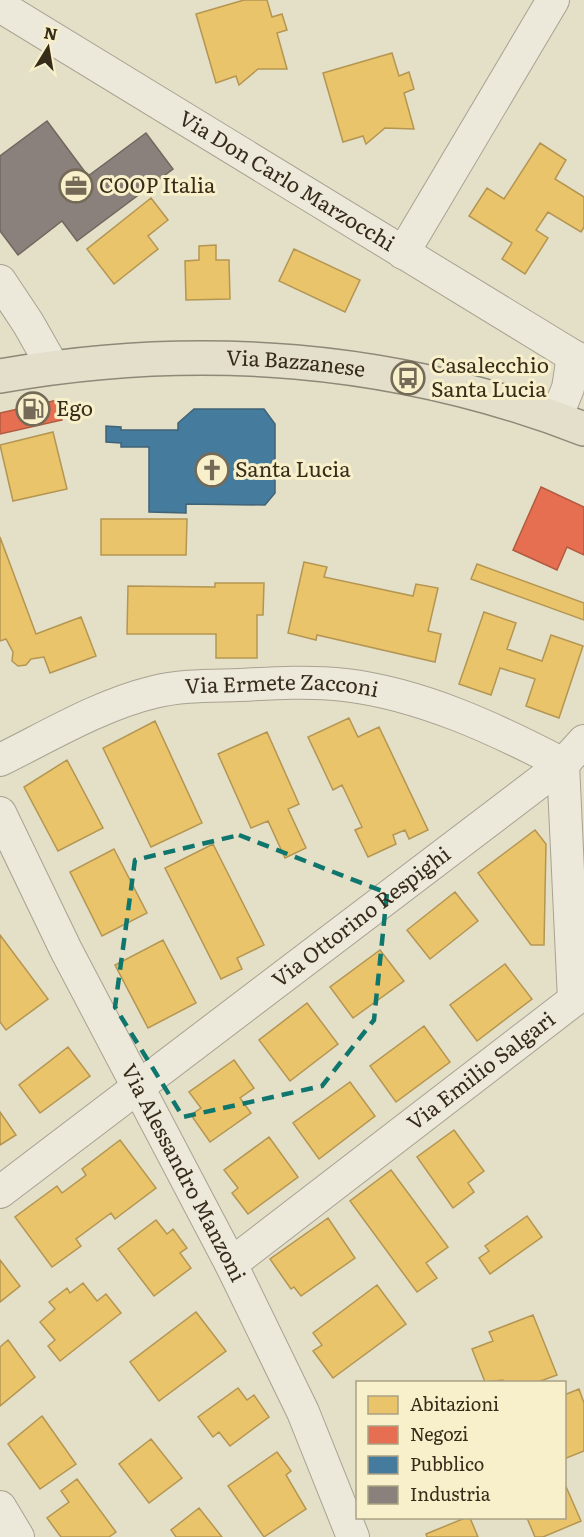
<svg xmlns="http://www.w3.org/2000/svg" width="584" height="1537" font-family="Literata,serif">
  <rect width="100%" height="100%" fill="#e4dfc7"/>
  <path fill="#e9c46a" stroke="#b49652" stroke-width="1.5" d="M244,0H267L272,17L282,14L287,30L277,33L287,69H258L239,85L236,76L216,83L196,14Z
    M392,53L399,76L409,72L414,89L404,93L414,129L385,128L366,144L363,136L343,142L323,73Z
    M540,143L566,160L555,179L584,197V227L581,232L548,212L536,230L548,238L525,274L502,259L512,243L469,216L487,188L504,199Z
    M151,198L168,220L148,236L158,249L114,284L87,249Z
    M216,245V260H229L230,299L186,300L185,261L199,260V246Z
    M294,249L360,280L345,312L279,281Z
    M53,432L67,489L13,501L0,445Z
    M101,519H187L186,555H101Z
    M0,537L36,634L81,617L96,656L50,673L44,657L31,659L26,665L18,666L12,661L13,652L6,639L0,641Z
    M304,562L327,567L324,577L413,596L416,584L438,588L428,631L441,634L435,662L317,635L316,640L288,633Z
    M477,564L584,603V620L471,579Z
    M215,583H264L263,615H257V658H216V634H127L128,586L215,587Z
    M484,612L516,623L507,649L542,661L551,635L583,646L559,718L526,706L535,679L500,668L491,695L459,684Z
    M349,718L358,737L379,727L428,830L409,839L405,830L393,835L396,844L368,857L355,830L362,827L342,785L333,790L308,737Z
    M155,721L202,823L151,847L103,748Z
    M267,732L299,804L288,809L306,848L285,858L268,821L251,828L218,754Z
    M67,760L103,828L58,851L24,787Z
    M535,830L546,844L544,945H531L478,873Z
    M213,844L264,945L237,958L242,969L221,979L165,868Z
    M114,849L147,913L102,936L70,872Z
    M455,892L478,921L430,959L407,930Z
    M0,935L48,999L6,1030L0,1022Z
    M163,940L196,1003L148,1028L115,965Z
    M380,950L404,981L353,1018L330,987Z
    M505,964L532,999L477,1041L450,1005Z
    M307,1003L338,1044L290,1081L259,1040Z
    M424,1026L450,1062L396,1102L370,1066Z
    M68,1047L90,1076L40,1113L19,1085Z
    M234,1060L254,1088L240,1098L251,1113L210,1142L191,1115L201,1108L189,1092Z
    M350,1082L375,1116L319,1159L293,1123Z
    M0,1112L16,1135L0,1145Z
    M454,1130L484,1171L468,1183L474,1192L453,1208L417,1157Z
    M269,1137L298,1177L248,1214L232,1193L238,1188L224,1170Z
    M120,1140L156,1188L115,1219L111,1213L76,1239L81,1246L52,1267L15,1217L57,1186L62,1193L86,1175L82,1169Z
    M391,1170L448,1247L426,1263L437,1278L417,1292L350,1201Z
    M527,1216L542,1237L490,1274L479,1258L489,1251L485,1246Z
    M328,1218L355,1258L301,1296L294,1287L291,1289L270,1259Z
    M156,1220L167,1234L173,1229L187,1248L180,1253L191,1268L154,1296L118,1249Z
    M0,1260L20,1286L0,1302Z
    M83,1283L97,1301L106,1294L121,1313L60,1361L48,1346L55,1340L40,1322L55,1309L49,1302L67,1288L70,1293Z
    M377,1285L406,1324L333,1378L313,1351L322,1345L313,1333Z
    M196,1312L226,1351L159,1401L130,1362Z
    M533,1315L557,1375L538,1382H504L503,1380L485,1382L472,1349L493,1341L489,1332Z
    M8,1340L35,1377L0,1406V1347Z
    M238,1388L247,1400L254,1395L269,1417L230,1446L219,1432L213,1437L198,1417Z
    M579,1389L584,1403V1451L564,1459V1395Z
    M42,1416L76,1464L40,1489L8,1444Z
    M151,1439L182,1478L149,1503L119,1464Z
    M277,1452L291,1471L286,1475L306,1509L264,1537L228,1486Z
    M77,1479L116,1532L109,1537H61L47,1518L69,1502L61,1491Z
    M564,1482L581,1521L543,1537H535L527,1518H564Z
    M199,1508L222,1537H176L171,1530Z
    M465,1518H470L478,1537H427L426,1534Z"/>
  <path fill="#e76f51" stroke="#b25b40" stroke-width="1.5" d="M58,400L62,420L0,434V413Z
    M541,487L584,507V555L567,547L557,570L513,550Z"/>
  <path fill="#457b9d" stroke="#416376" stroke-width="1.5" d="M194,409H264L275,424V493L265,505L186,504V513L149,512V447H121V443L106,442V426L121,427V430H178V423Z"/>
  <path fill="#8a817c" stroke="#71675f" stroke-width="1.5" d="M47,121L88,176L146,133L173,169L77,241L62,221L18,255L0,231V156Z"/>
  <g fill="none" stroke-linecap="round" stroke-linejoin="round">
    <g stroke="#a8a291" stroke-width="34">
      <g id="minor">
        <path id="s1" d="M0,6L573,356"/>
        <path d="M403,253L553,0"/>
        <path d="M0,281L28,323L53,367"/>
        <path d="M556,418L568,388L573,356L584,361"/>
        <path id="s2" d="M0,760C49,736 100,705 154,692C182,685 212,686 240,685C275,683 311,681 345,685C421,694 496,729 563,764"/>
        <path id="s3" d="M0,813L66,950L231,1264L303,1412L353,1537"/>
        <path id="s4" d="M0,1192L563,764L584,741"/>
        <path id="s5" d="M231,1264L574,1000L563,764"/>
        <path d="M0,1507L18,1537"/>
      </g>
    </g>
    <g stroke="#8e8878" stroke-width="36">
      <g id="major">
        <path id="s6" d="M0,376C198,341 396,356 584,429"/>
      </g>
    </g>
    <use href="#minor" stroke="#ece8da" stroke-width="32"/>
    <use href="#major" stroke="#e4dfca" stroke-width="33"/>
  </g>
  <path fill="none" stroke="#0f766e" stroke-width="4.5" stroke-dasharray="12 8" stroke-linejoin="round" d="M239,835L387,893L374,1020L322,1086L183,1117L115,1007L135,860Z"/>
  <defs>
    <g id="office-ring" transform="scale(1.725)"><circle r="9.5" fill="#f8f0ca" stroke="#746a57" stroke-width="1.5"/><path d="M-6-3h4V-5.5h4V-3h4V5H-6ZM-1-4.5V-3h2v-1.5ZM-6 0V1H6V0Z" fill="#746a57"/></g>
    <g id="bus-ring" transform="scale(1.725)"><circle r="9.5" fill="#f8f0ca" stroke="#746a57" stroke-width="1.5"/><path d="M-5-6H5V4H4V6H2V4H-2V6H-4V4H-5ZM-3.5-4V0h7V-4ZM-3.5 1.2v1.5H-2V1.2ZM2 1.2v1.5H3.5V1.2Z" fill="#746a57"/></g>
    <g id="fuel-ring" transform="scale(1.725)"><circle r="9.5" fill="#f8f0ca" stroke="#746a57" stroke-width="1.5"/><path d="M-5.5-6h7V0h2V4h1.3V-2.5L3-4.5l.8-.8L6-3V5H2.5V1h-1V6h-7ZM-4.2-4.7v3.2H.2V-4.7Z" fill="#746a57"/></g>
    <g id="church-ring" transform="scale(1.725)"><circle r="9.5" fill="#f8f0ca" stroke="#746a57" stroke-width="1.5"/><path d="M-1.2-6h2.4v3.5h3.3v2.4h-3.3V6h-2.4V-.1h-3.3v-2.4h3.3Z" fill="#746a57"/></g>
  </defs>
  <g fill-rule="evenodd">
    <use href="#office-ring" x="76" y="186"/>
    <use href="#bus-ring" x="408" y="378"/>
    <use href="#fuel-ring" x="33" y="409"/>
    <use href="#church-ring" x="212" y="470"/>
  </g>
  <g text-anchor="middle" stroke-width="6" stroke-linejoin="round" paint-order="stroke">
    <g font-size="21" fill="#372b1a" stroke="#f8f0ca">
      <text dy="7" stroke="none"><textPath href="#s1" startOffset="336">Via Don Carlo Marzocchi</textPath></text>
      <text dy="7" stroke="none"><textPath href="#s6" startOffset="297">Via Bazzanese</textPath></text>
      <text dy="7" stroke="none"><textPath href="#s2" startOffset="297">Via Ermete Zacconi</textPath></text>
      <text dy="7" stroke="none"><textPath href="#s4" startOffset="454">Via Ottorino Respighi</textPath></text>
      <text dy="7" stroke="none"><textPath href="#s5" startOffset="316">Via Emilio Salgari</textPath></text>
      <text dy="7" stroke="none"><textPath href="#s3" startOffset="404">Via Alessandro Manzoni</textPath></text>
    </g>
    <g font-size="21" fill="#372b1a" stroke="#f8f0ca" text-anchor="start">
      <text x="99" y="193">COOP Italia</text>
      <text x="431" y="373">Casalecchio<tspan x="431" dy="24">Santa Lucia</tspan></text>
      <text x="56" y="416">Ego</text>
      <text x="235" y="477">Santa Lucia</text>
    </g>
  </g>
  <rect x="356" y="1381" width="210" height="138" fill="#f8f0ca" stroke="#aba184" stroke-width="1.5"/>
  <rect x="368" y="1396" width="30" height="18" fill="#e9c46a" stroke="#aba184" stroke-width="1.5"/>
  <text x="410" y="1411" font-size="18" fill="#372b1a">Abitazioni</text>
  <rect x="368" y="1426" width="30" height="18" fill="#e76f51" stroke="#aba184" stroke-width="1.5"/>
  <text x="410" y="1441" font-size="18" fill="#372b1a">Negozi</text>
  <rect x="368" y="1456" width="30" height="18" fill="#457b9d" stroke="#aba184" stroke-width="1.5"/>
  <text x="410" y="1471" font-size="18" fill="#372b1a">Pubblico</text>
  <rect x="368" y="1486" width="30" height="18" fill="#8a817c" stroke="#aba184" stroke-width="1.5"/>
  <text x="410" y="1501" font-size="18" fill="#372b1a">Industria</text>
  <g transform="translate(48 48) rotate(11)" stroke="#f8f0ca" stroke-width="4.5" paint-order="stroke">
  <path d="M0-4.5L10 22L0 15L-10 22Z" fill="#372b1a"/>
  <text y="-9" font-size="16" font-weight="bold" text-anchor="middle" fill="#372b1a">N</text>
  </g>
</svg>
